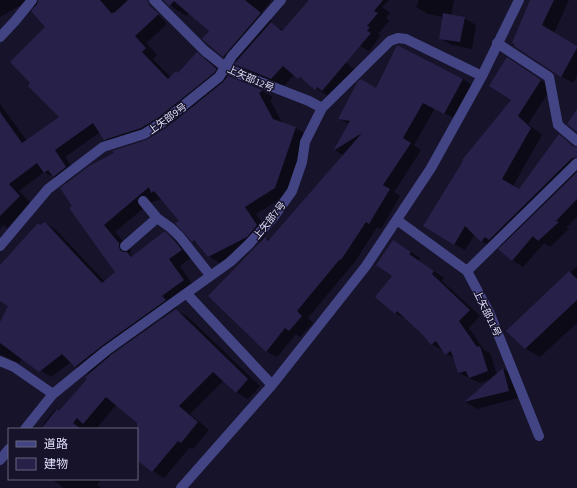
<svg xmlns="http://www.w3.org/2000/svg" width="577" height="488" font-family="'Source Sans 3','Noto Sans JP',sans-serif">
  <rect width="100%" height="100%" fill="#16132a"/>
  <path fill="#0007" d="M0,0H145L167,24L146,43L157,55L153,59L171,78L179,74L197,54L209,60L227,76L261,90L255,96L257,97L262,91L273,97L270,100L283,124L296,128L307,135L287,195L256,214L268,232L264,237L270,240L344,156L335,150L349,124L340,119L377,89L463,79L473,86L455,119L435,108L414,145L421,150L394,192L400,196L381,229L377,227L353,265H352L308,318L313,323L300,337L296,334L277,357L266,351L261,241L220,263L208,256L198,244L193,241L180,221L162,199L151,202L115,232L131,250L130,254L133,257L165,233L176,239L192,257L180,266L194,287L173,302L177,307L115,351L109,356L110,357L176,310L188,317L260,386L248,399L236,392L224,380L190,414L209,430L193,449L190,447L164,478L153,471L137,458V431L141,426L117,404L96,429H40L55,409L60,412L88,379L89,374L76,367L71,362L51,377L22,358L19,363L0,354V325L9,305L0,300V267L40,226L45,223L56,230L105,282L117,272L71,208L147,141L175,122L174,121L153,134L117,146L105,139L100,132L65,157L77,174L65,183L44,172L19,191L31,203L7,228L3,225L0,229V104L27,141L60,117L32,83L47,27L35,7L26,2L0,17Z
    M165,0H270L271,1L262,12L272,21L271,23L283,30L304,28L356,71L328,96L294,74L284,86L248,71L224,57L204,39L210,30L189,13L187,16L175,9Z
    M312,0H389L382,7L390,13L386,18L389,21L378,34L381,35L369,51L356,44Z
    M419,0H454L451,16L464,18L476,25L472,49L452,45L440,38L443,17L428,14L416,7Z
    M531,0H569L554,33L577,47V76L573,83L561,76Z
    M518,65L552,87L528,124L542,135L513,186L520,190L559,136L577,148V156L571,155L577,159V217L566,228L569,229L550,247L544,243L523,267L512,260L502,247L496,244L493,247L481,241L475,234L465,250L454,244L512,100Z
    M394,241L420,258L419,261L444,278L442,281L480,316L469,328L484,350L490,353L497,375L504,369L515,376L521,397L477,409L466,402L492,379L480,383L459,373L455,359L432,344L425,335L407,318L406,319L395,313Z
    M577,266V323L540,357L526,349L508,331Z
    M52,479H101L97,485L101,488H64Z"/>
  <path fill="#272149" d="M38,0H100L112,14L113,12L114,13L128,0H148L149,5L159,14L135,36L146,48L142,52L168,79L176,71L178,73L197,52L217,69L214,73L159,117L141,128L104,140L93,123L55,150L66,167L53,177L48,170L44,173L37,163L9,184L20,196L0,216V112L22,143L59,117L28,86L30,83L10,62L45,27L31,11L37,4Z
    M163,0H245L261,13L223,57L202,39L209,31L174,1L169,6Z
    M309,0H383L374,11L378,13L367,26L370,27L367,31L371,33L322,91L317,87L315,90L300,77L298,79L283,66L271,79L234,64L271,22L282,31Z
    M530,0H554L542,25L577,46V48L561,77L514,46L515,44L512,43Z
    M443,13L465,17L460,42L439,39Z
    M397,45L463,79L444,114L423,103L403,138L411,143L383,185L390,189L369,224L366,222L341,260L340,259L297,311L302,316L289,331L285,328L266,352L208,296L265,237L268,241L362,133L333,151L350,121L338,119L358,81L361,79L376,88Z
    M507,57L541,80L518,116L531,128L502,179L519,189L559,134L573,146L577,147V157L572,158L489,240L485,237L481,242L465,226L454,245L423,226L463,161L462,160L511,100L489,86Z
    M228,76L262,90L259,93L273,119L296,127L275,188L245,207L257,225L247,237L208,257L194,240L192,242L175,223L179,221L154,191L151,193L149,187L104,225L119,243V247L120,250L123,252H127L131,257L165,231L175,241L182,250L169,259L184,280L162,296L166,300L103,345L75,367L62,354L39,372L0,343V322L8,306L0,301V265L38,223L40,225L45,222L102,283L115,272L69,208L72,206L60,188L89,166L114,153L112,151L146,140L166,128L223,82Z
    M577,109V132L567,124Z
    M577,172V199L556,221L559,222L538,241L533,236L512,261L498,249Z
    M393,240L411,252L409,254L434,271L432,274L470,310L459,321L477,347L480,346L488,371L469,378L466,371L458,373L451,351L445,355L436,341L431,345L424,336L397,311L395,314L375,297L392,276L376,265Z
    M569,271L577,279V300L525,349L506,331Z
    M176,309L248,379L236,393L213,372L179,406L198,422L181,443L178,441L152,472L137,460V423L106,397L83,424L77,418L73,423L81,429H41L57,409L59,411L87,379L85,377L111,355Z
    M503,368L509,391L464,402Z"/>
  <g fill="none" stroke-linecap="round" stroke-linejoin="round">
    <path stroke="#434484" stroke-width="10" d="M154,0L205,51L225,67L237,73L309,101L322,108
      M0,37L15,21L32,0
      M497,43L549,77L558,125L577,141
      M143,201L157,218L171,228L180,237L210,275
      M397,220L467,271L490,314L539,436
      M0,246L48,189L103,147L144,134L163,122L219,77L232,56L281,0
      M125,246L157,218
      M467,271L577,163
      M187,294L272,385
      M0,361L14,367L53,394
      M25,429L53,394L107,350L230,262L248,245L272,219L292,191L302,162L305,142L322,108L390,41L398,38L406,39L482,76
      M0,460L9,449
      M181,488L272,385L366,266L431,168L482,76L519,0"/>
  </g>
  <g text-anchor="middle" stroke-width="3" stroke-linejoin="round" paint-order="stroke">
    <g font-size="10" fill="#e0dffc" stroke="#16132a">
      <text transform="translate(251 78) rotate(24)" y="4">上矢部12号</text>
      <text transform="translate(167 118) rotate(-36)" y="4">上矢部9号</text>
      <text transform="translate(269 220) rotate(-51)" y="4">上矢部7号</text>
      <text transform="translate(488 313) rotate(64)" y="4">上矢部11号</text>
    </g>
  </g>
  <rect x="8" y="428" width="130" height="52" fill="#16132a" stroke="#67657e"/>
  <rect x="16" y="441" width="20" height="6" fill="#434484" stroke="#67657e"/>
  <text x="44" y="448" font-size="12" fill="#e0dffc">道路</text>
  <rect x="16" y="458" width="20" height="12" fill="#272149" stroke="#67657e"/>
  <text x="44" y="468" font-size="12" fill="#e0dffc">建物</text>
</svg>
